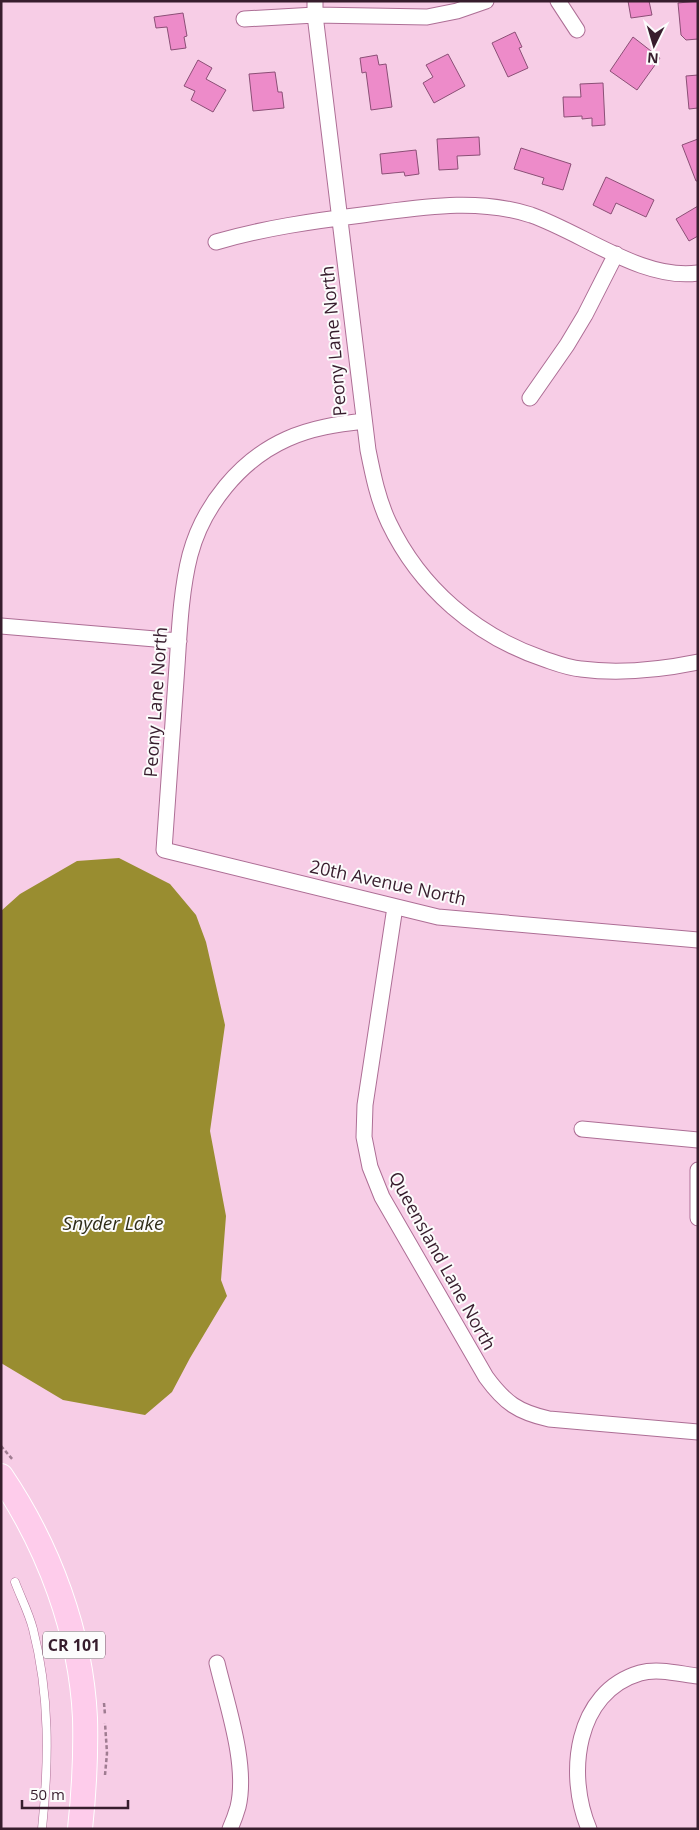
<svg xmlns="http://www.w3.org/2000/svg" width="699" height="1830" font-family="'Open Sans',sans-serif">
  <rect width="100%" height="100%" fill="#f7cde6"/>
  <path fill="#998d30" d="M119,858L170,884L196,915L206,942L225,1025L210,1131L226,1216L221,1280L227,1296L190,1358L172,1392L145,1415L63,1400L1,1363V911L20,894L77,861Z"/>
  <path fill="#ed8bc9" stroke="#8b4f76" d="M628,1H649L652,15L631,18Z
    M698,1V39L686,40L681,35L678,3Z
    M183,13L187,36L184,37L186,48L171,50L167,27L156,28L154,17Z
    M515,32L522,47L519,48L528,68L508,77L492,43Z
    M633,37L660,58L637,90L610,71Z
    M448,54L465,86L434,103L423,83L433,77L426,65Z
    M377,55L379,65L386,64L392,107L371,110L366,72L362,73L360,58Z
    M198,60L212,68L206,79L226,90L213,112L191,100L195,91L184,86Z
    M275,72L278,92H282L284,108L253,111L249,74Z
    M698,75V108L689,109L686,76Z
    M603,83L605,125L592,126V118L582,119V116L564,117L563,97H581L580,84Z
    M479,137L480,155L457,156L458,169L439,170L437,139Z
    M698,139V181H696L682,145Z
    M521,148L571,164L563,190L542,184L544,178L514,169Z
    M416,150L419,174L405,176L404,172L382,174L380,154Z
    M606,177L654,200L646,217L616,203L611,214L593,205Z
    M698,206V236L689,241L676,219Z"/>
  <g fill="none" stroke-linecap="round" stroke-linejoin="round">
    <g stroke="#ad6e95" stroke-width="9">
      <path id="lane" d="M15,1582C21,1598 29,1613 33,1629C50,1695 49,1762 42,1829"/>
    </g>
    <g stroke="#ad6e95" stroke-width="17">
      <path id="street" d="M315,1V15L368,450C373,475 378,500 389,523C420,588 476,636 544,659C556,663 568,668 581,669C620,674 659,670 698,662
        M558,1L577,30
        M244,19L315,15L427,17L457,11L486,1
        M216,242C264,228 313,221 362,215C418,208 475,197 531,215C583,233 643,281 698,273
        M530,398L567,345L585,315L616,254
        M364,421C338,424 311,428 287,439C240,460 203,506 190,555C180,594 179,640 176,680C172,737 168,793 164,850L438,917L698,940
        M1,626L179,641
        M395,907L365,1105L364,1137L370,1167L382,1197L486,1377C505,1403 518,1412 549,1419L698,1432
        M582,1129L698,1140
        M698,1170V1218
        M217,1663C227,1705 248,1765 238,1807C236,1814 233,1822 230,1829
        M589,1829C566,1775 575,1692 640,1673C658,1668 680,1674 698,1676"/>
    </g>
    <g stroke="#fff" stroke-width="26">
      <path id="primary" d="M1,1476C49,1547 81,1633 85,1718C86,1756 84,1792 80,1829"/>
    </g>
    <path stroke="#9f7c91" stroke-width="2.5" stroke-dasharray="4 2.5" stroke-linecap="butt" d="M1,1446L13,1460
      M104,1703L105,1715
      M105,1775L107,1753L105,1723"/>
    <use href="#lane" stroke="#fff" stroke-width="8"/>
    <use href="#street" stroke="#fff" stroke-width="15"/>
    <use href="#primary" stroke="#fecceb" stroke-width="24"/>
  </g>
  <g text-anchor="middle" stroke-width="4" stroke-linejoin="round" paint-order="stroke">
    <rect fill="#fcfcfc" stroke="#72606b" stroke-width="1" x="43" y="1631.5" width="62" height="27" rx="4"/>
    <g font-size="16" font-weight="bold" fill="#371d2d">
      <text x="74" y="1651">CR 101</text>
    </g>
    <g font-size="18" fill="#371d2d" stroke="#fcfcfc">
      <text transform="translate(334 341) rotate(-95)" y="6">Peony Lane North</text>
      <text transform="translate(156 702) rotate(-86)" y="6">Peony Lane North</text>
      <text transform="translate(388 883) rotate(12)" y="6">20th Avenue North</text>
      <text transform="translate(442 1261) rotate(61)" y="6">Queensland Lane North</text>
    </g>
    <g font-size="19" font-style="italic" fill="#312f1a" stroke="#fcfcfc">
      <text x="113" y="1230">Snyder Lake</text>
    </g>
  </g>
  <rect width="699" height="1830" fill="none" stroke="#371d2d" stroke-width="5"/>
  <g transform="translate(654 45) rotate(185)" stroke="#fcfcfc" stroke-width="4" paint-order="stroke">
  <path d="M0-4L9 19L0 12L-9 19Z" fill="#371d2d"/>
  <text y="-8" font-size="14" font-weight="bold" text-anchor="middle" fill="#371d2d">N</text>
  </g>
  <path d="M22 1800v8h106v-8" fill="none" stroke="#371d2d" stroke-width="2.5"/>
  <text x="30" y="1800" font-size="15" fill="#371d2d" stroke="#fcfcfc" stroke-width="4" paint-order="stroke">50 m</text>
</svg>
